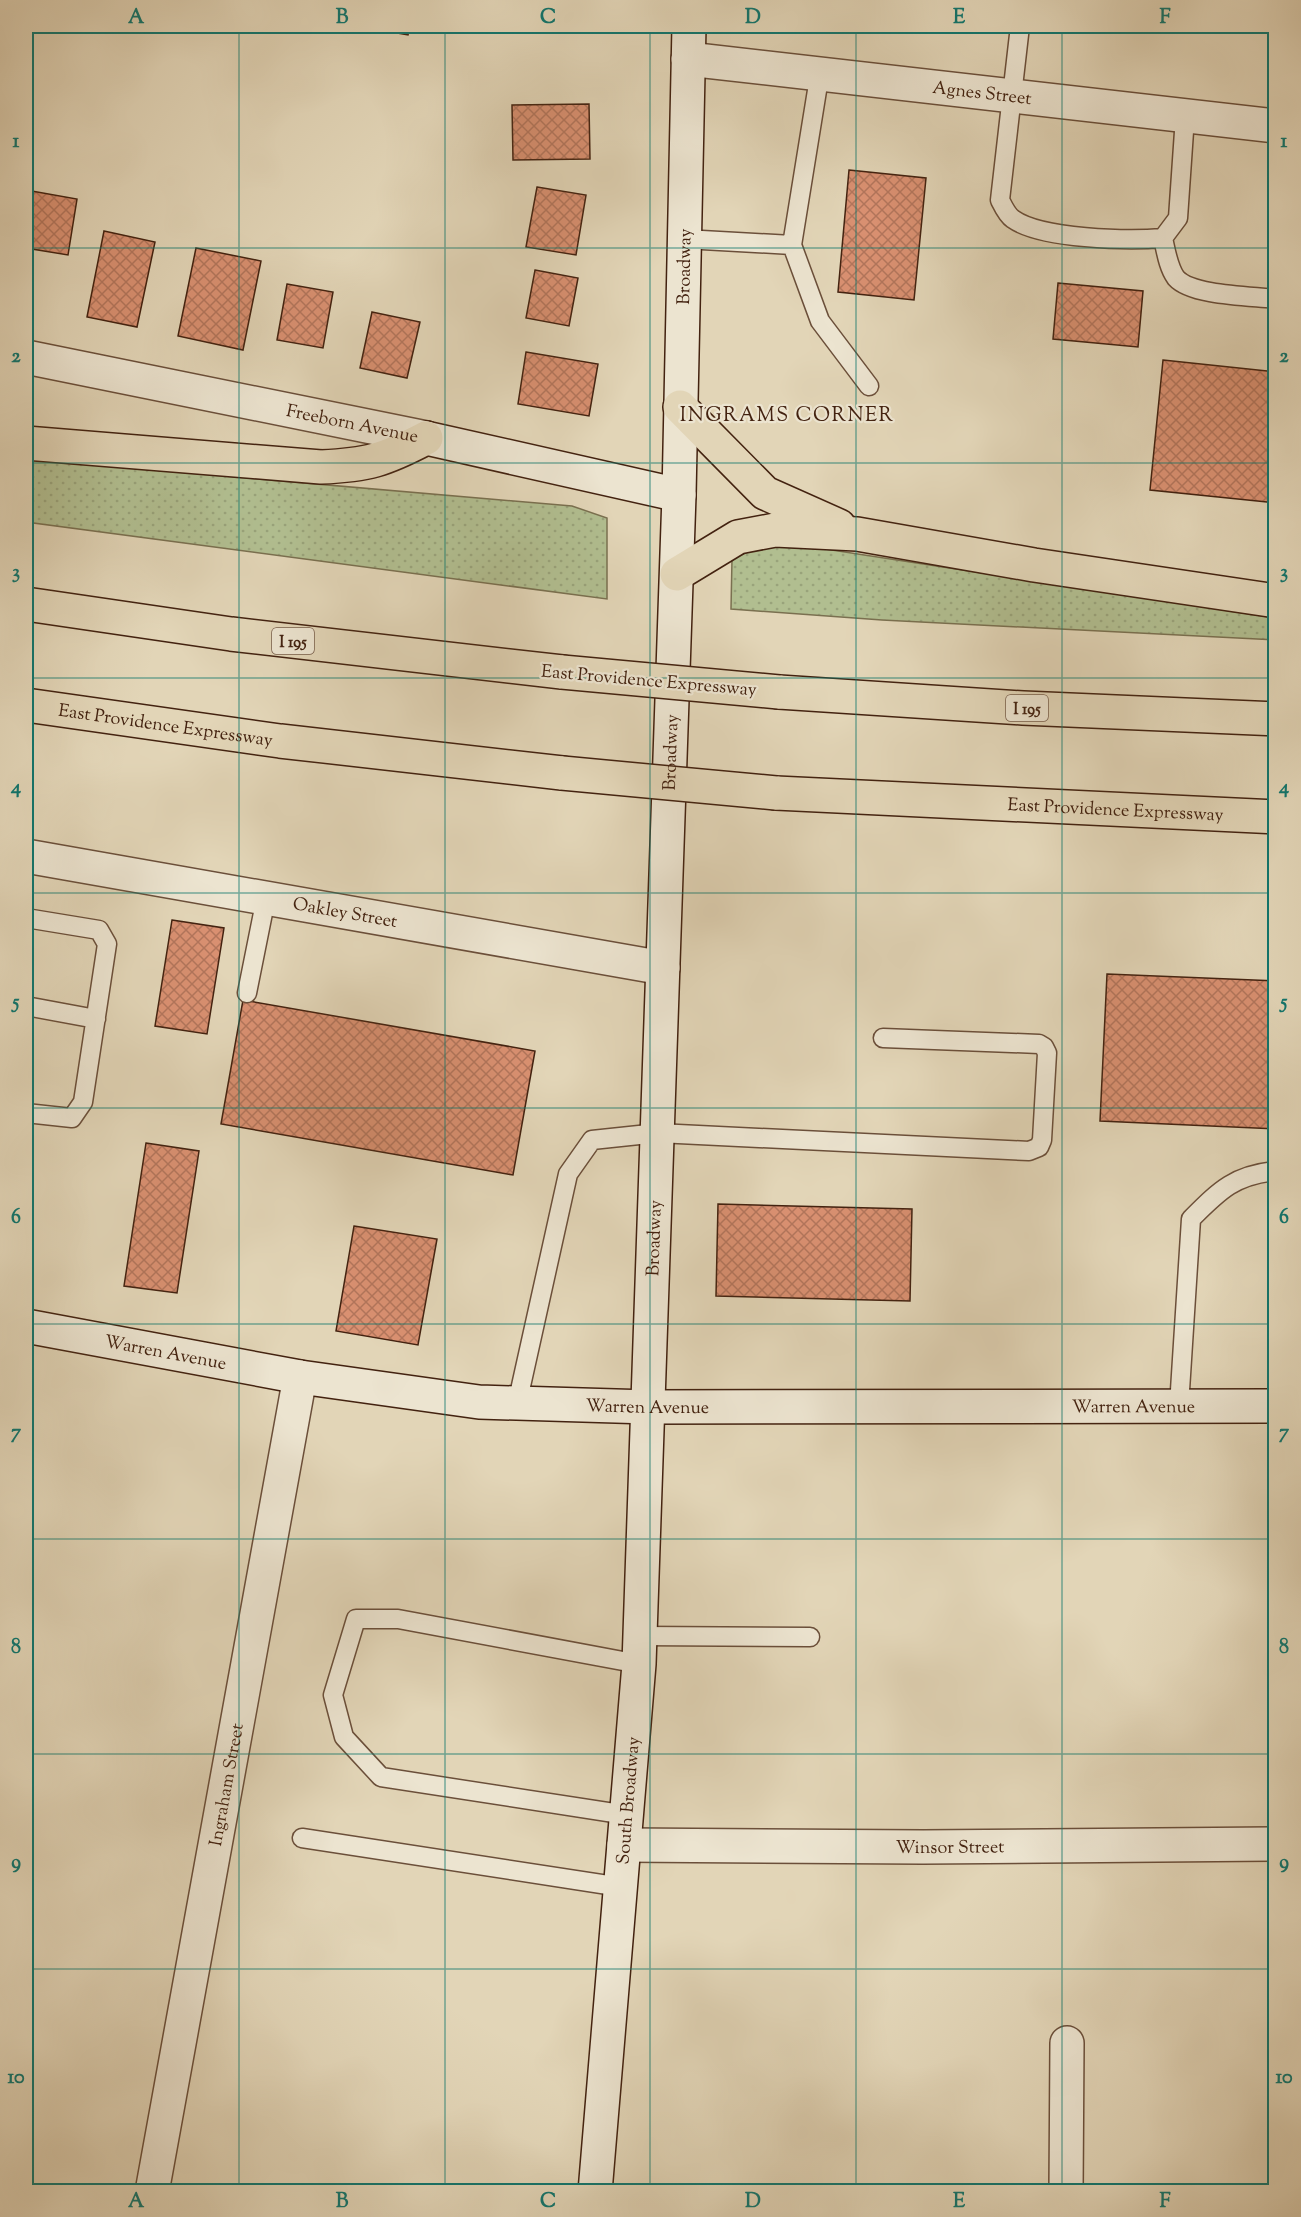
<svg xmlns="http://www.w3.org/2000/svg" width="1301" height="2217" font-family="'Sorts Mill Goudy',serif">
  <defs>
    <pattern id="grass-dots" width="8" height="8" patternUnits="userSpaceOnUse" patternTransform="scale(1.5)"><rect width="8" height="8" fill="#b1be90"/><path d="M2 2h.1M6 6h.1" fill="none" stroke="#99a37b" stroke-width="1.8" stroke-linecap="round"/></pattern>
    <pattern id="building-cross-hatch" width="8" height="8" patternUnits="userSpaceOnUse" patternTransform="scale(1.5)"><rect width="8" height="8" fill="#d99071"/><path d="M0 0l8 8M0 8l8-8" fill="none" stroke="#b2755b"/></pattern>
  </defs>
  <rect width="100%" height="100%" fill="#e2d5b7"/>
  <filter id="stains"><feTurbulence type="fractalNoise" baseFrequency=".00333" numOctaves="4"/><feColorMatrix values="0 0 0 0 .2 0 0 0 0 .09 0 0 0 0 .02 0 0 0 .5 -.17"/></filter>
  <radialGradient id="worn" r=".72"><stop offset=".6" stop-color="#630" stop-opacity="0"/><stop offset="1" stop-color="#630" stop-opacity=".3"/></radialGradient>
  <path fill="url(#grass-dots)" stroke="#7a7050" stroke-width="1.5" d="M26,459L572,506L607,518V599L26,522Z
    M776,545H799L1275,618V640L882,620L731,609L732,559L750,551Z"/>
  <path fill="url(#building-cross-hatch)" stroke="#432210" stroke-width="1.5" d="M357,26H410L408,35Z
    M496,26H564V33L495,32Z
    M589,104L590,159L513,160L512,105Z
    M849,170L926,178L914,300L838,292Z
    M537,187L586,195L576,255L526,247Z
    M26,190L77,199L68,255L26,248Z
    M104,231L155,242L137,327L87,317Z
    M196,248L261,261L243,350L178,336Z
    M535,270L578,278L569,326L526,318Z
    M1058,283L1143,291L1138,347L1053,339Z
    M287,284L333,292L323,348L277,340Z
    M372,312L420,322L407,378L360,368Z
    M526,352L598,364L589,416L518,404Z
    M1163,360L1276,372V503L1150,490Z
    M172,920L224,928L207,1034L155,1026Z
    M1107,974L1276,981V1129L1100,1121Z
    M243,1000L535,1051L513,1175L221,1124Z
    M146,1143L199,1151L177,1293L124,1286Z
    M718,1204L912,1209L910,1301L716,1296Z
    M354,1226L437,1239L418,1345L336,1331Z"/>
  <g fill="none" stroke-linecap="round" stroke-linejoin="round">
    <g stroke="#6b4f3a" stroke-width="21">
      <path id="lane" d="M1020,26L1000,200C1003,206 1007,215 1013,219C1041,239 1128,241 1163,238L1178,218L1185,117
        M1163,238C1166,251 1168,267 1176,278C1192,296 1252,296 1276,299
        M684,239L792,245L820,321L869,386
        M792,245L820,72
        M26,918L99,930L107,944L83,1102L72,1118L26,1113
        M247,993L266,898
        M26,1006L96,1019
        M517,1404L568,1174L592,1140L658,1133L1029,1151L1039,1147L1042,1140L1047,1053L1044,1047L1039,1044L883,1038
        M1179,1406L1191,1219C1219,1191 1234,1175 1276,1171
        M640,1636L810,1637
        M627,1815L381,1777L344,1737L333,1695L356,1619H398L639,1664
        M302,1838L621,1887"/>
    </g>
    <g stroke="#6b4f3a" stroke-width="36">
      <g id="street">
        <path id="s1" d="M688,59L1276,126"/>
        <path id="s2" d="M26,357L426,438"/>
        <path id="s3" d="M26,856L663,968"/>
        <path id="s4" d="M624,1845L923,1847L1276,1844"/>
        <path id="s5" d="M152,2192L300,1377"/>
        <path d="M1066,2192L1067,2043"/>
      </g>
    </g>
    <g stroke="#432210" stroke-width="36">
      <g id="secondary">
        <path d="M426,438L679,495"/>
        <path id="s6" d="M26,1326L300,1377L479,1402L649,1407L1276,1406"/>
        <path id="s7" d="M595,2192L639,1664L679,495L689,26"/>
      </g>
    </g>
    <g stroke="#432210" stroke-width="36">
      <g id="highway">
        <path d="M680,407L765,493L839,526"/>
        <path d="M26,443L321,467C368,465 384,460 426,438"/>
        <path d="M677,574L738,537L775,530L857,534L1034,565L1276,601"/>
        <path d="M26,604L231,634L562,672"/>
        <path d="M779,692L1023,708L1276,719"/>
        <path id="s8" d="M26,705L280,741L562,773"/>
        <path id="s9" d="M776,793L1276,817"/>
      </g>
    </g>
    <use href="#lane" stroke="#ece4d0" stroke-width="18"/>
    <use href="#street" stroke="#ece4d0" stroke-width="33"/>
    <use href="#secondary" stroke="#ece4d0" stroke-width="33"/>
    <use href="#highway" stroke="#e2d5b7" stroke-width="33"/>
    <g stroke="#432210" stroke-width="36" stroke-linecap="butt">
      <path id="highway-bridge" d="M562,672L779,692
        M562,773L776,793"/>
    </g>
    <use href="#highway-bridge" stroke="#e2d5b7" stroke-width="33"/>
  </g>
  <path fill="none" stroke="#0f766e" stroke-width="1.5" stroke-opacity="0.55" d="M239,26V2192M445,26V2192M650,26V2192M856,26V2192M1062,26V2192M26,248H1276M26,463H1276M26,678H1276M26,893H1276M26,1108H1276M26,1324H1276M26,1539H1276M26,1754H1276M26,1969H1276"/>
  <g text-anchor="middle" stroke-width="4.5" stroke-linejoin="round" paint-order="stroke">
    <g fill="#ece4d0" stroke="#765c4a" stroke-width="1.5">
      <rect x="272" y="628" width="42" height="26" rx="4.5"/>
      <rect x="1006" y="695" width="42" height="26" rx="4.5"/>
    </g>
    <g font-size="16" font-weight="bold" fill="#432210">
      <text x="293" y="647">I 195</text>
      <text x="1027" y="714">I 195</text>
    </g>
    <g font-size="18" fill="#432210" stroke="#ece4d0">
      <text dy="6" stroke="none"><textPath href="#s1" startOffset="296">Agnes Street</textPath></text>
      <text dy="6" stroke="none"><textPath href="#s7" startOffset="1928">Broadway</textPath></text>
      <text dy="6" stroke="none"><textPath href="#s2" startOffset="333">Freeborn Avenue</textPath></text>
      <text transform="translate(649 680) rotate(5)" y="6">East Providence Expressway</text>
      <text dy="6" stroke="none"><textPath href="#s8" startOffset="141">East Providence Expressway</textPath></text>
      <text dy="6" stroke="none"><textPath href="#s7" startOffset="1442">Broadway</textPath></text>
      <text dy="6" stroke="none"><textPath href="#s9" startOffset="340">East Providence Expressway</textPath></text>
      <text dy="6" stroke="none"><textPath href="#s3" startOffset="324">Oakley Street</textPath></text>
      <text dy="6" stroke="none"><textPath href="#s7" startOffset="956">Broadway</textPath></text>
      <text dy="6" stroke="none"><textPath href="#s6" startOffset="142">Warren Avenue</textPath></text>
      <text dy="6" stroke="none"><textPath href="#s6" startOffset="628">Warren Avenue</textPath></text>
      <text dy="6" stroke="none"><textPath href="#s6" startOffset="1114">Warren Avenue</textPath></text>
      <text dy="6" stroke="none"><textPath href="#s5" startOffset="414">Ingraham Street</textPath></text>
      <text dy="6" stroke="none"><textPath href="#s7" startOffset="393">South Broadway</textPath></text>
      <text dy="6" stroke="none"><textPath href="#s4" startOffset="326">Winsor Street</textPath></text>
    </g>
    <g font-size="20" letter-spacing="1.5" fill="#432210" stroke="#ece4d0">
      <text x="787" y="421">INGRAMS CORNER</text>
    </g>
  </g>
  <rect width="1301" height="2217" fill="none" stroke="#e2d5b7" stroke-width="66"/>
  <rect x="33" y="33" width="1235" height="2151" fill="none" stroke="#0f766e" stroke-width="2"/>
  <g font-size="20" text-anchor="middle" font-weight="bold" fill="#0f766e">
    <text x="136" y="23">A</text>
    <text x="342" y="23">B</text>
    <text x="548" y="23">C</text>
    <text x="753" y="23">D</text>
    <text x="959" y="23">E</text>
    <text x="1165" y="23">F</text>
    <text x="16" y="147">1</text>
    <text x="1284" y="147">1</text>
    <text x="16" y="362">2</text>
    <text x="1284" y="362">2</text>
    <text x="16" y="578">3</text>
    <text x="1284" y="578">3</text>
    <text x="16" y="793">4</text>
    <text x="1284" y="793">4</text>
    <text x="16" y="1008">5</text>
    <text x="1284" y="1008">5</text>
    <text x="16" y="1223">6</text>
    <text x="1284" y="1223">6</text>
    <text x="16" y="1438">7</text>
    <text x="1284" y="1438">7</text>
    <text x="16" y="1653">8</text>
    <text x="1284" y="1653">8</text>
    <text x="16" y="1868">9</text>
    <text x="1284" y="1868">9</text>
    <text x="16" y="2083">10</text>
    <text x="1284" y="2083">10</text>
    <text x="136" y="2207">A</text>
    <text x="342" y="2207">B</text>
    <text x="548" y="2207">C</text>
    <text x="753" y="2207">D</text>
    <text x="959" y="2207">E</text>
    <text x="1165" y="2207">F</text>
  </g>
  <rect width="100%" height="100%" filter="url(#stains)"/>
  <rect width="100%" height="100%" fill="url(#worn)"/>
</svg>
